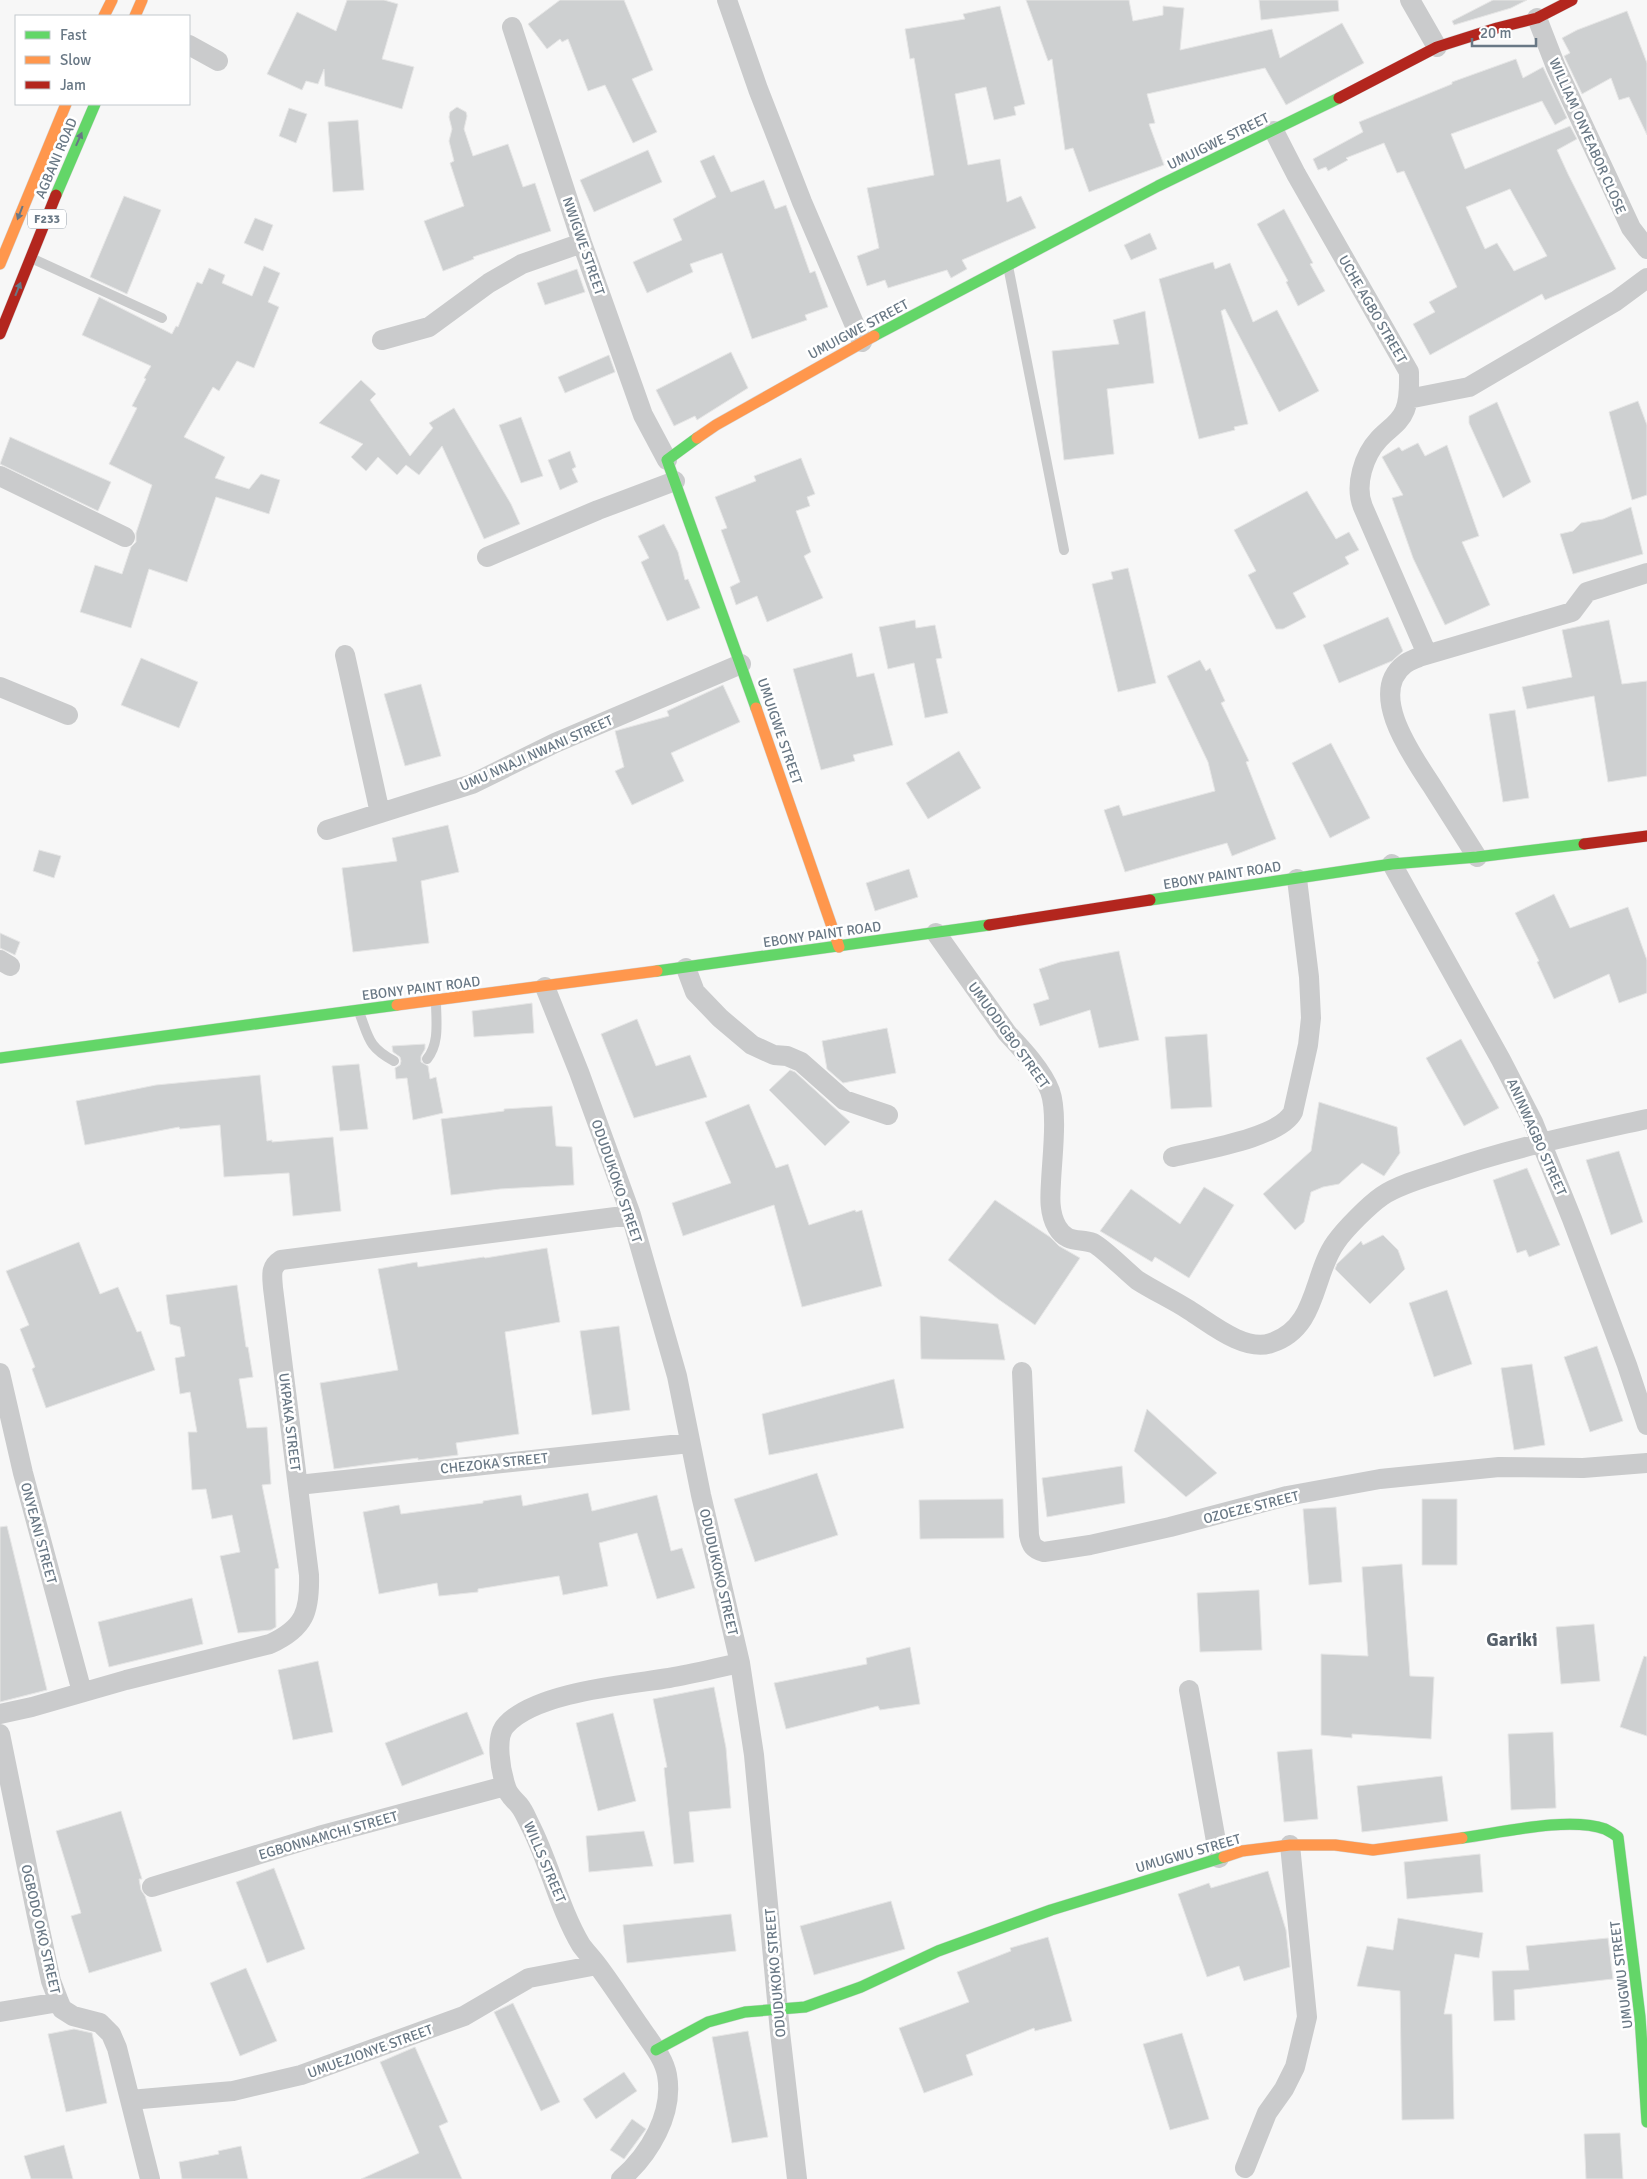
<svg xmlns="http://www.w3.org/2000/svg" width="1647" height="2179" font-family="Signika,sans-serif">
  <rect width="100%" height="100%" fill="#f7f7f7"/>
  <path fill="#ced0d1" stroke="#e6e6e6" fill-rule="evenodd" d="M347,0H384L398,4L382,59L414,67L402,109L325,86L324,69L318,84L306,81L302,90L267,74L297,12L336,31Z
    M560,0H624L653,70L632,79L657,132L633,143L605,85L588,91L568,39L562,42L560,39L547,49L528,24Z
    M1026,0H1129L1133,21L1163,15V6L1184,8L1180,50L1272,29L1280,58L1342,23L1364,63L1286,105L1265,68L1147,94L1155,123L1149,124L1164,165L1089,192L1073,148L1065,150L1052,59L1048,61Z
    M1259,0H1338L1339,11L1261,20Z
    M1493,0H1527L1511,8L1454,25L1452,21Z
    M1000,6L1025,104L1014,107L1016,115L994,120L986,87L955,94L968,165L1000,159L1007,202L1021,196L1036,228L962,260L967,269L951,278L947,270L888,288L885,280L867,286L857,256L879,248L867,188L934,175L914,58L910,59L905,29L965,19L963,14Z
    M1627,11L1647,63V135L1629,97L1619,100L1611,78L1582,94L1564,56L1570,53L1562,38L1577,30Z
    M1516,59L1523,78L1543,67L1567,118L1555,125L1542,101L1451,134L1465,169L1570,126L1577,139L1557,150L1568,174L1616,269L1545,300L1542,294L1430,355L1413,324L1435,312L1429,302L1457,287L1404,171L1397,173L1384,143L1346,158L1348,160L1328,171L1326,167L1318,170L1313,159L1363,132L1359,122L1452,84V82ZM1510,189L1547,256L1514,271L1497,243L1485,249L1466,207Z
    M457,107L466,112L467,116L464,129L473,156L508,144L523,187L535,183L551,231L473,257L474,259L443,271L424,221L464,206L450,163L454,161L449,141L452,129L449,117L450,112Z
    M289,108L307,114L296,143L279,136Z
    M358,120L364,190L333,192L328,122Z
    M648,150L662,182L594,212L580,180Z
    M714,155L731,192L764,180L775,209L786,205L810,273L815,271L828,307L805,315L807,320L752,339L722,253L690,264L693,272L647,293L633,262L682,240L673,219L716,197L700,161Z
    M124,196L161,210L127,294L90,277Z
    M1284,209L1313,263L1310,264L1325,291L1298,306L1286,282L1288,281L1257,224Z
    M255,218L273,225L263,251L244,243Z
    M1150,233L1157,249L1131,260L1124,245Z
    M1213,262L1215,269L1230,263L1253,322L1277,310L1319,391L1279,412L1225,309L1221,311L1248,424L1234,427L1235,430L1199,439L1159,279Z
    M264,266L280,273L268,302L279,307L254,368L237,361L219,391L213,387L184,437L225,457L215,478L249,489L261,474L280,480L269,514L216,497L187,582L149,569L131,628L80,612L95,565L122,574L131,547L136,542V533L152,485L109,464L137,408L132,406L146,379L144,378L151,366L82,335L99,297L172,334L176,326L178,327L197,282L202,284L209,268L225,275L222,283L252,296Z
    M577,269L585,292L545,305L537,283Z
    M1145,311L1154,383L1107,389L1114,454L1064,460L1052,351L1119,344L1113,320Z
    M731,352L748,388L697,420L695,416L674,426L656,390Z
    M609,355L615,372L565,393L558,377Z
    M361,380L376,394L370,400L410,456L433,428L429,423L454,408L511,504L520,524L484,539L442,446L419,475L406,465L397,475L378,457L366,471L351,457L363,444L319,423Z
    M1638,401L1647,425V495L1632,500L1609,412Z
    M1497,402L1531,482L1503,498L1469,423V416Z
    M521,417L543,476L521,483L499,425Z
    M10,437L111,482L98,511L0,464Z
    M1418,443L1425,456L1447,445L1479,536L1462,542L1490,605L1445,625L1413,558L1392,498L1403,495L1382,457L1399,447L1402,451Z
    M570,451L576,467L572,469L578,482L560,490L548,460Z
    M801,458L815,494L807,497L810,506L796,511L811,552L804,556L823,598L767,622L757,596L736,605L730,587L740,582L721,530L727,528L715,497L756,481L754,476Z
    M1307,491L1336,539L1349,532L1359,550L1345,557L1349,564L1293,593L1306,617L1283,629H1276L1248,575L1256,571L1234,530Z
    M1631,507L1643,554L1573,574L1560,534L1573,531L1581,523L1603,519Z
    M664,524L678,552L685,580L688,579L700,608L667,621L641,562L649,558L638,536Z
    M1128,568L1156,683L1118,692L1092,584L1113,579L1111,572Z
    M1388,617L1403,651L1392,661L1339,683L1323,645Z
    M915,620L916,628L935,625L942,658L936,659L948,713L925,718L914,663L888,669L879,627Z
    M1609,620L1622,684L1647,681V776L1608,782L1594,696L1527,709L1522,687L1572,677L1562,630Z
    M852,653L857,677L874,673L893,745L853,755L855,761L821,770L793,669Z
    M141,658L198,682L179,728L121,705Z
    M1200,660L1206,671L1210,668L1225,701L1221,703L1249,761L1246,762L1276,839L1232,856L1227,843L1125,872L1104,810L1119,805L1123,816L1215,791L1208,762L1167,676Z
    M421,684L441,756L405,766L384,694Z
    M723,685L740,722L671,753L684,781L632,805L615,771L624,767L615,731L669,716L667,711Z
    M1515,710L1529,798L1503,802L1489,714Z
    M1331,743L1370,818L1330,838L1292,763Z
    M959,751L981,788L928,819L906,783Z
    M448,825L459,872L421,881L429,943L353,952L342,868L397,861L392,838Z
    M39,850L61,856L54,878L33,871Z
    M909,869L918,897L875,911L866,883Z
    M1554,894L1570,928L1628,907L1647,960V993L1619,1003L1609,974L1554,999L1537,962L1539,961L1515,913Z
    M0,933L20,942L15,955L0,948Z
    M1119,951L1139,1040L1099,1048L1090,1010L1040,1026L1033,1004L1049,999L1039,969L1060,962Z
    M532,1003L534,1033L474,1037L472,1011Z
    M637,1019L656,1066L690,1055L707,1097L634,1118L601,1034Z
    M887,1028L896,1073L843,1083L827,1069L822,1041Z
    M1207,1034L1212,1107L1171,1109L1165,1037Z
    M1461,1039L1499,1108L1464,1126L1426,1058Z
    M425,1044V1049L421,1056V1062L428,1066L430,1079L436,1077L443,1113L413,1120L407,1078L396,1079L395,1068L400,1065L401,1061L400,1057L393,1052L392,1046Z
    M359,1064L368,1129L340,1131L332,1066Z
    M790,1070L795,1072L850,1122L825,1146L769,1090Z
    M260,1075L267,1141L272,1140V1142L333,1137L341,1211L293,1216L289,1173L224,1177L220,1125L180,1129L179,1127L85,1145L76,1101L156,1085Z
    M1319,1102L1397,1127L1400,1153L1384,1176L1362,1163L1339,1184L1323,1187L1311,1192L1304,1222L1295,1230L1263,1194L1311,1151Z
    M749,1104L776,1168L788,1164L809,1225L855,1210L856,1212L862,1210L882,1286L802,1307L774,1205L683,1236L672,1203L731,1183L705,1122Z
    M552,1106L556,1146L572,1147L574,1185L500,1189L451,1195L441,1119L504,1111V1109Z
    M1619,1151L1643,1222L1611,1235L1586,1160Z
    M1527,1168L1560,1245L1529,1257L1526,1250L1517,1253L1493,1180Z
    M1204,1187L1234,1205L1189,1278L1155,1257L1152,1262L1100,1231L1131,1189L1180,1224Z
    M995,1200L1050,1237L1059,1246L1080,1258L1035,1325L998,1299L948,1260Z
    M1383,1235L1398,1250L1405,1269L1370,1304L1335,1269L1337,1264L1361,1241L1363,1245Z
    M79,1242L100,1294L118,1287L137,1332L141,1331L155,1370L46,1408L32,1369L35,1367L20,1329L29,1325L6,1271Z
    M547,1248L560,1322L505,1332L519,1434L456,1443L458,1455L418,1460V1458L334,1469L320,1383L398,1370L378,1269L417,1262L418,1267L484,1257L485,1258Z
    M237,1285L246,1347H248L253,1377L239,1379L247,1428L267,1427L271,1484L262,1485L279,1568L275,1569L276,1627L271,1630L238,1633L220,1556L240,1552L232,1515L212,1519L206,1489L192,1490L188,1432H197L190,1392L180,1394L175,1358L185,1356L180,1327L170,1324L166,1295Z
    M1447,1290L1472,1364L1434,1377L1409,1303Z
    M920,1316L998,1324L1005,1360L921,1359Z
    M619,1326L630,1410L592,1415L580,1331Z
    M1597,1346L1623,1421L1590,1432L1564,1357Z
    M1532,1364L1545,1445L1514,1450L1501,1368Z
    M894,1379L904,1428L769,1455L762,1414Z
    M1147,1409L1217,1473L1186,1497L1134,1451Z
    M1122,1466L1125,1503L1047,1517L1042,1478Z
    M817,1473L838,1535L755,1562L734,1499Z
    M588,1493L592,1511L657,1495L671,1551L682,1548L695,1588L657,1599L637,1533L599,1543L608,1586L563,1595L559,1576L478,1589V1592L439,1596L437,1583L379,1594L363,1512L399,1505L401,1514L483,1503V1501L521,1495L523,1506Z
    M1003,1499L1004,1538L920,1539L919,1500Z
    M1422,1499H1457V1565H1422Z
    M1336,1507L1342,1582L1309,1585L1303,1509Z
    M7,1526L47,1690L0,1702V1527Z
    M1402,1564L1410,1676L1434,1677L1431,1739L1352,1734V1738L1321,1735V1654L1368,1656L1362,1567Z
    M1259,1590L1262,1650L1200,1652L1197,1593Z
    M192,1598L203,1644L109,1667L98,1622Z
    M1594,1624L1600,1681L1561,1684L1556,1627Z
    M910,1647L920,1704L880,1710L878,1706L786,1729L774,1683L867,1664L866,1658Z
    M1644,1656L1647,1657V1736L1620,1727Z
    M318,1661L333,1732L293,1740L278,1670Z
    M714,1687L726,1748L731,1808L689,1812L694,1862L674,1864L664,1768L667,1767L653,1699Z
    M467,1712L484,1754L402,1786L385,1743Z
    M613,1713L636,1801L598,1811L576,1723Z
    M1553,1732L1556,1808L1511,1810L1508,1734Z
    M1312,1749L1318,1819L1284,1822L1277,1752Z
    M1442,1776L1448,1821L1362,1832L1357,1786Z
    M121,1811L142,1879H139L141,1890L145,1896L162,1951L89,1973L71,1916L81,1913L56,1831Z
    M644,1831L653,1866L589,1872L586,1836Z
    M1480,1854L1483,1892L1407,1899L1404,1862Z
    M274,1868L305,1949L267,1963L236,1882Z
    M1268,1871L1286,1930L1290,1967L1244,1981L1239,1966L1207,1977L1178,1894L1209,1883L1211,1888Z
    M891,1901L905,1949L814,1975L800,1926Z
    M731,1914L736,1951L627,1963L623,1925Z
    M1398,1918L1483,1933L1479,1958L1455,1954L1444,2014H1452L1454,2119L1402,2120L1400,1991L1357,1986L1367,1946L1393,1950Z
    M1048,1937L1072,2021L1035,2031L1034,2028L966,2055L973,2075L924,2093L899,2028L969,2002L957,1972L1011,1951L1010,1948Z
    M1608,1938L1613,1979L1514,1990L1515,2020L1494,2021L1492,1971L1529,1970L1526,1946Z
    M246,1968L277,2041L240,2056L210,1983Z
    M513,2003L560,2102L541,2111L494,2012Z
    M74,2029L92,2033L107,2103L66,2112L48,2034Z
    M748,2031L768,2137L732,2143L712,2037Z
    M1182,2033L1209,2119L1170,2130L1143,2044Z
    M415,2047L448,2122L439,2126L462,2179H361L419,2153L380,2062Z
    M624,2072L637,2091L596,2119L583,2099Z
    M632,2119L646,2129L624,2159L610,2150Z
    M1620,2133L1623,2179H1586L1584,2134Z
    M64,2145L73,2179H31L24,2156Z
    M241,2146L248,2179H182L179,2162L219,2154L218,2151Z"/>
  <g fill="none" stroke-linecap="round" stroke-linejoin="round">
    <g stroke="#d4d5d6" stroke-width="12">
      <path id="fast" d="M56,195L95,104
        M874,336L1158,186L1339,98
        M697,438L667,460L756,708
        M1150,900L1392,864L1477,857L1584,844
        M657,971L989,925
        M0,1058L397,1005
        M1462,1838C1500,1833 1568,1816 1605,1829C1609,1831 1614,1834 1618,1837L1640,2017L1647,2122
        M656,2050L708,2022L745,2012L805,2007L861,1987L938,1951L1051,1910L1224,1857"/>
    </g>
    <g stroke="#d4d5d6" stroke-width="12">
      <path id="slow" d="M104,16L112,0
        M135,16L142,0
        M0,264L66,104
        M697,438L716,425L874,336
        M756,708L839,947
        M397,1005L657,971
        M1224,1857L1242,1851L1290,1845H1335L1373,1850L1462,1838"/>
    </g>
    <g stroke="#d4d5d6" stroke-width="12">
      <path id="jam" d="M1339,98L1437,47L1497,28L1537,18L1572,0
        M0,334L56,195
        M1584,844L1647,836
        M989,925L1150,900"/>
    </g>
    <path stroke="#cacbcc" stroke-width="10" d="M31,258L162,318
      M1008,266L1064,550
      M359,1012C369,1038 368,1047 394,1061
      M427,1059C440,1043 436,1021 436,1001"/>
    <path stroke="#cacbcc" stroke-width="20" d="M727,0L758,89L802,202L862,342
      M1410,0L1437,47
      M1537,18L1556,67L1631,228L1647,249
      M512,27L582,243L643,415L667,460
      M189,45L218,61
      M1274,131L1296,174L1409,372C1409,385 1410,398 1405,410C1400,423 1388,429 1379,439C1364,455 1354,485 1363,507L1427,654
      M382,340L429,327L489,283L522,264L582,243
      M1408,399L1469,387L1616,301L1647,278
      M0,476L125,537
      M487,557L598,510L675,481
      M345,655L380,813
      M0,687L68,715
      M327,830L472,784L555,743L741,664
      M1477,857C1462,833 1447,810 1432,786C1414,758 1366,693 1405,664C1409,661 1415,659 1419,657L1572,612L1587,592L1647,573
      M1392,864L1501,1060L1533,1122L1572,1219L1627,1365L1647,1425
      M936,933L1007,1033C1022,1049 1042,1070 1050,1091C1058,1113 1052,1158 1051,1182C1050,1197 1049,1213 1057,1227C1067,1244 1079,1238 1093,1243C1101,1246 1127,1272 1137,1280C1154,1291 1172,1299 1189,1310C1210,1323 1244,1352 1271,1343C1318,1328 1312,1275 1336,1242C1345,1229 1369,1205 1382,1196C1398,1185 1426,1177 1445,1171C1511,1148 1579,1134 1647,1119
      M0,960L10,966
      M686,968L695,992L720,1018L752,1045L774,1055L787,1056L801,1062L844,1100L888,1115
      M545,987L579,1072L631,1215L677,1376L701,1495L740,1663L754,1755L780,2032L797,2179
      M1173,1157C1201,1150 1280,1138 1293,1112L1308,1045L1311,1018L1309,977L1297,879
      M1022,1372L1029,1535C1031,1545 1033,1549 1044,1552L1090,1545L1170,1527L1287,1496L1380,1479L1499,1467L1583,1468L1647,1463
      M0,1373L23,1473L82,1692
      M298,1485L690,1443
      M1189,1690L1219,1858
      M0,1714L32,1707L126,1680L270,1644C305,1628 310,1611 309,1575L273,1288C272,1275 270,1267 281,1260L631,1215
      M0,1734L37,1916L51,1981L59,2002L62,2009L73,2016L100,2023L111,2034L117,2048L150,2179
      M152,1887L319,1836L505,1786
      M0,2012L59,2002
      M130,2100L233,2091L301,2075L464,2016L529,1978L597,1965
      M1245,2168L1267,2113L1284,2089L1295,2067L1307,2017L1290,1845
      M621,2179C649,2155 674,2114 667,2075C664,2058 651,2043 641,2028C627,2008 613,1986 598,1966C593,1959 586,1952 581,1945C559,1908 550,1864 530,1825C527,1819 524,1811 519,1805C514,1799 508,1795 506,1787C501,1772 494,1737 506,1725C536,1692 625,1685 669,1678C693,1674 716,1668 740,1663"/>
    <use href="#fast" stroke="#63d668" stroke-width="11"/>
    <use href="#slow" stroke="#ff974d" stroke-width="11"/>
    <use href="#jam" stroke="#b3261e" stroke-width="11"/>
  </g>
  <defs><path id="oneway-solid" d="M-6-.8H1V-3.2L6.5 0L1 3.2V.8H-6Z" transform="scale(1.25)"/></defs>
  <g fill="#697885">
    <use href="#oneway-solid" transform="translate(79 139) rotate(-66)"/>
    <use href="#oneway-solid" transform="translate(20 213) rotate(111)"/>
    <use href="#oneway-solid" transform="translate(18 289) rotate(-68)"/>
  </g>
  <g text-anchor="middle" stroke-width="5" stroke-linejoin="round" paint-order="stroke">
    <rect fill="#fff" stroke="#96a0aa" stroke-width="1" x="28" y="209.5" width="38" height="19" rx="4"/>
    <g font-size="12" font-weight="bold" fill="#697885">
      <text x="47" y="223">F233</text>
    </g>
    <g font-size="14" fill="#697885" stroke="#fff">
      <text transform="translate(1588 136) rotate(66)" y="5">WILLIAM ONYEABOR CLOSE</text>
      <text transform="translate(1218 141) rotate(-26)" y="5">UMUIGWE STREET</text>
      <text transform="translate(56 158) rotate(-67)" y="5">AGBANI ROAD</text>
      <text transform="translate(584 246) rotate(71)" y="5">NWIGWE STREET</text>
      <text transform="translate(1373 309) rotate(60)" y="5">UCHE AGBO STREET</text>
      <text transform="translate(858 329) rotate(-28)" y="5">UMUIGWE STREET</text>
      <text transform="translate(780 731) rotate(71)" y="5">UMUIGWE STREET</text>
      <text transform="translate(536 753) rotate(-24)" y="5">UMU NNAJI NWANI STREET</text>
      <text transform="translate(1222 875) rotate(-9)" y="5">EBONY PAINT ROAD</text>
      <text transform="translate(822 934) rotate(-8)" y="5">EBONY PAINT ROAD</text>
      <text transform="translate(421 988) rotate(-7)" y="5">EBONY PAINT ROAD</text>
      <text transform="translate(1009 1035) rotate(54)" y="5">UMUODIGBO STREET</text>
      <text transform="translate(1537 1137) rotate(66)" y="5">ANINWAGBO STREET</text>
      <text transform="translate(617 1181) rotate(71)" y="5">ODUDUKOKO STREET</text>
      <text transform="translate(290 1422) rotate(83)" y="5">UKPAKA STREET</text>
      <text transform="translate(494 1463) rotate(-6)" y="5">CHEZOKA STREET</text>
      <text transform="translate(1251 1507) rotate(-14)" y="5">OZOEZE STREET</text>
      <text transform="translate(39 1533) rotate(75)" y="5">ONYEANI STREET</text>
      <text transform="translate(719 1572) rotate(77)" y="5">ODUDUKOKO STREET</text>
      <text transform="translate(328 1835) rotate(-16)" y="5">EGBONNAMCHI STREET</text>
      <text transform="translate(1188 1853) rotate(-16)" y="5">UMUGWU STREET</text>
      <text transform="translate(545 1862) rotate(67)" y="5">WILLS STREET</text>
      <text transform="translate(41 1929) rotate(77)" y="5">OGBODO OKO STREET</text>
      <text transform="translate(775 1973) rotate(-95)" y="5">ODUDUKOKO STREET</text>
      <text transform="translate(1621 1975) rotate(-97)" y="5">UMUGWU STREET</text>
      <text transform="translate(370 2051) rotate(-20)" y="5">UMUEZIONYE STREET</text>
    </g>
    <g font-size="19" font-weight="bold" fill="#57616b" stroke="#fff">
      <text x="1512" y="1646">Gariki</text>
    </g>
  </g>
  <rect x="15" y="15" width="175" height="90" fill="#ffffff" stroke="#c3c9ce"/>
  <rect x="25" y="31" width="25" height="8" fill="#63d668" stroke="#c3c9ce"/>
  <text x="60" y="40" font-size="15" fill="#697885">Fast</text>
  <rect x="25" y="56" width="25" height="8" fill="#ff974d" stroke="#c3c9ce"/>
  <text x="60" y="65" font-size="15" fill="#697885">Slow</text>
  <rect x="25" y="81" width="25" height="8" fill="#b3261e" stroke="#c3c9ce"/>
  <text x="60" y="90" font-size="15" fill="#697885">Jam</text>
  <path d="M1472 38v8h64v-8" fill="none" stroke="#697885" stroke-width="2.5"/>
  <text x="1480" y="38" font-size="15" fill="#697885" stroke="#ffffff" stroke-width="4" paint-order="stroke">20 m</text>
</svg>
